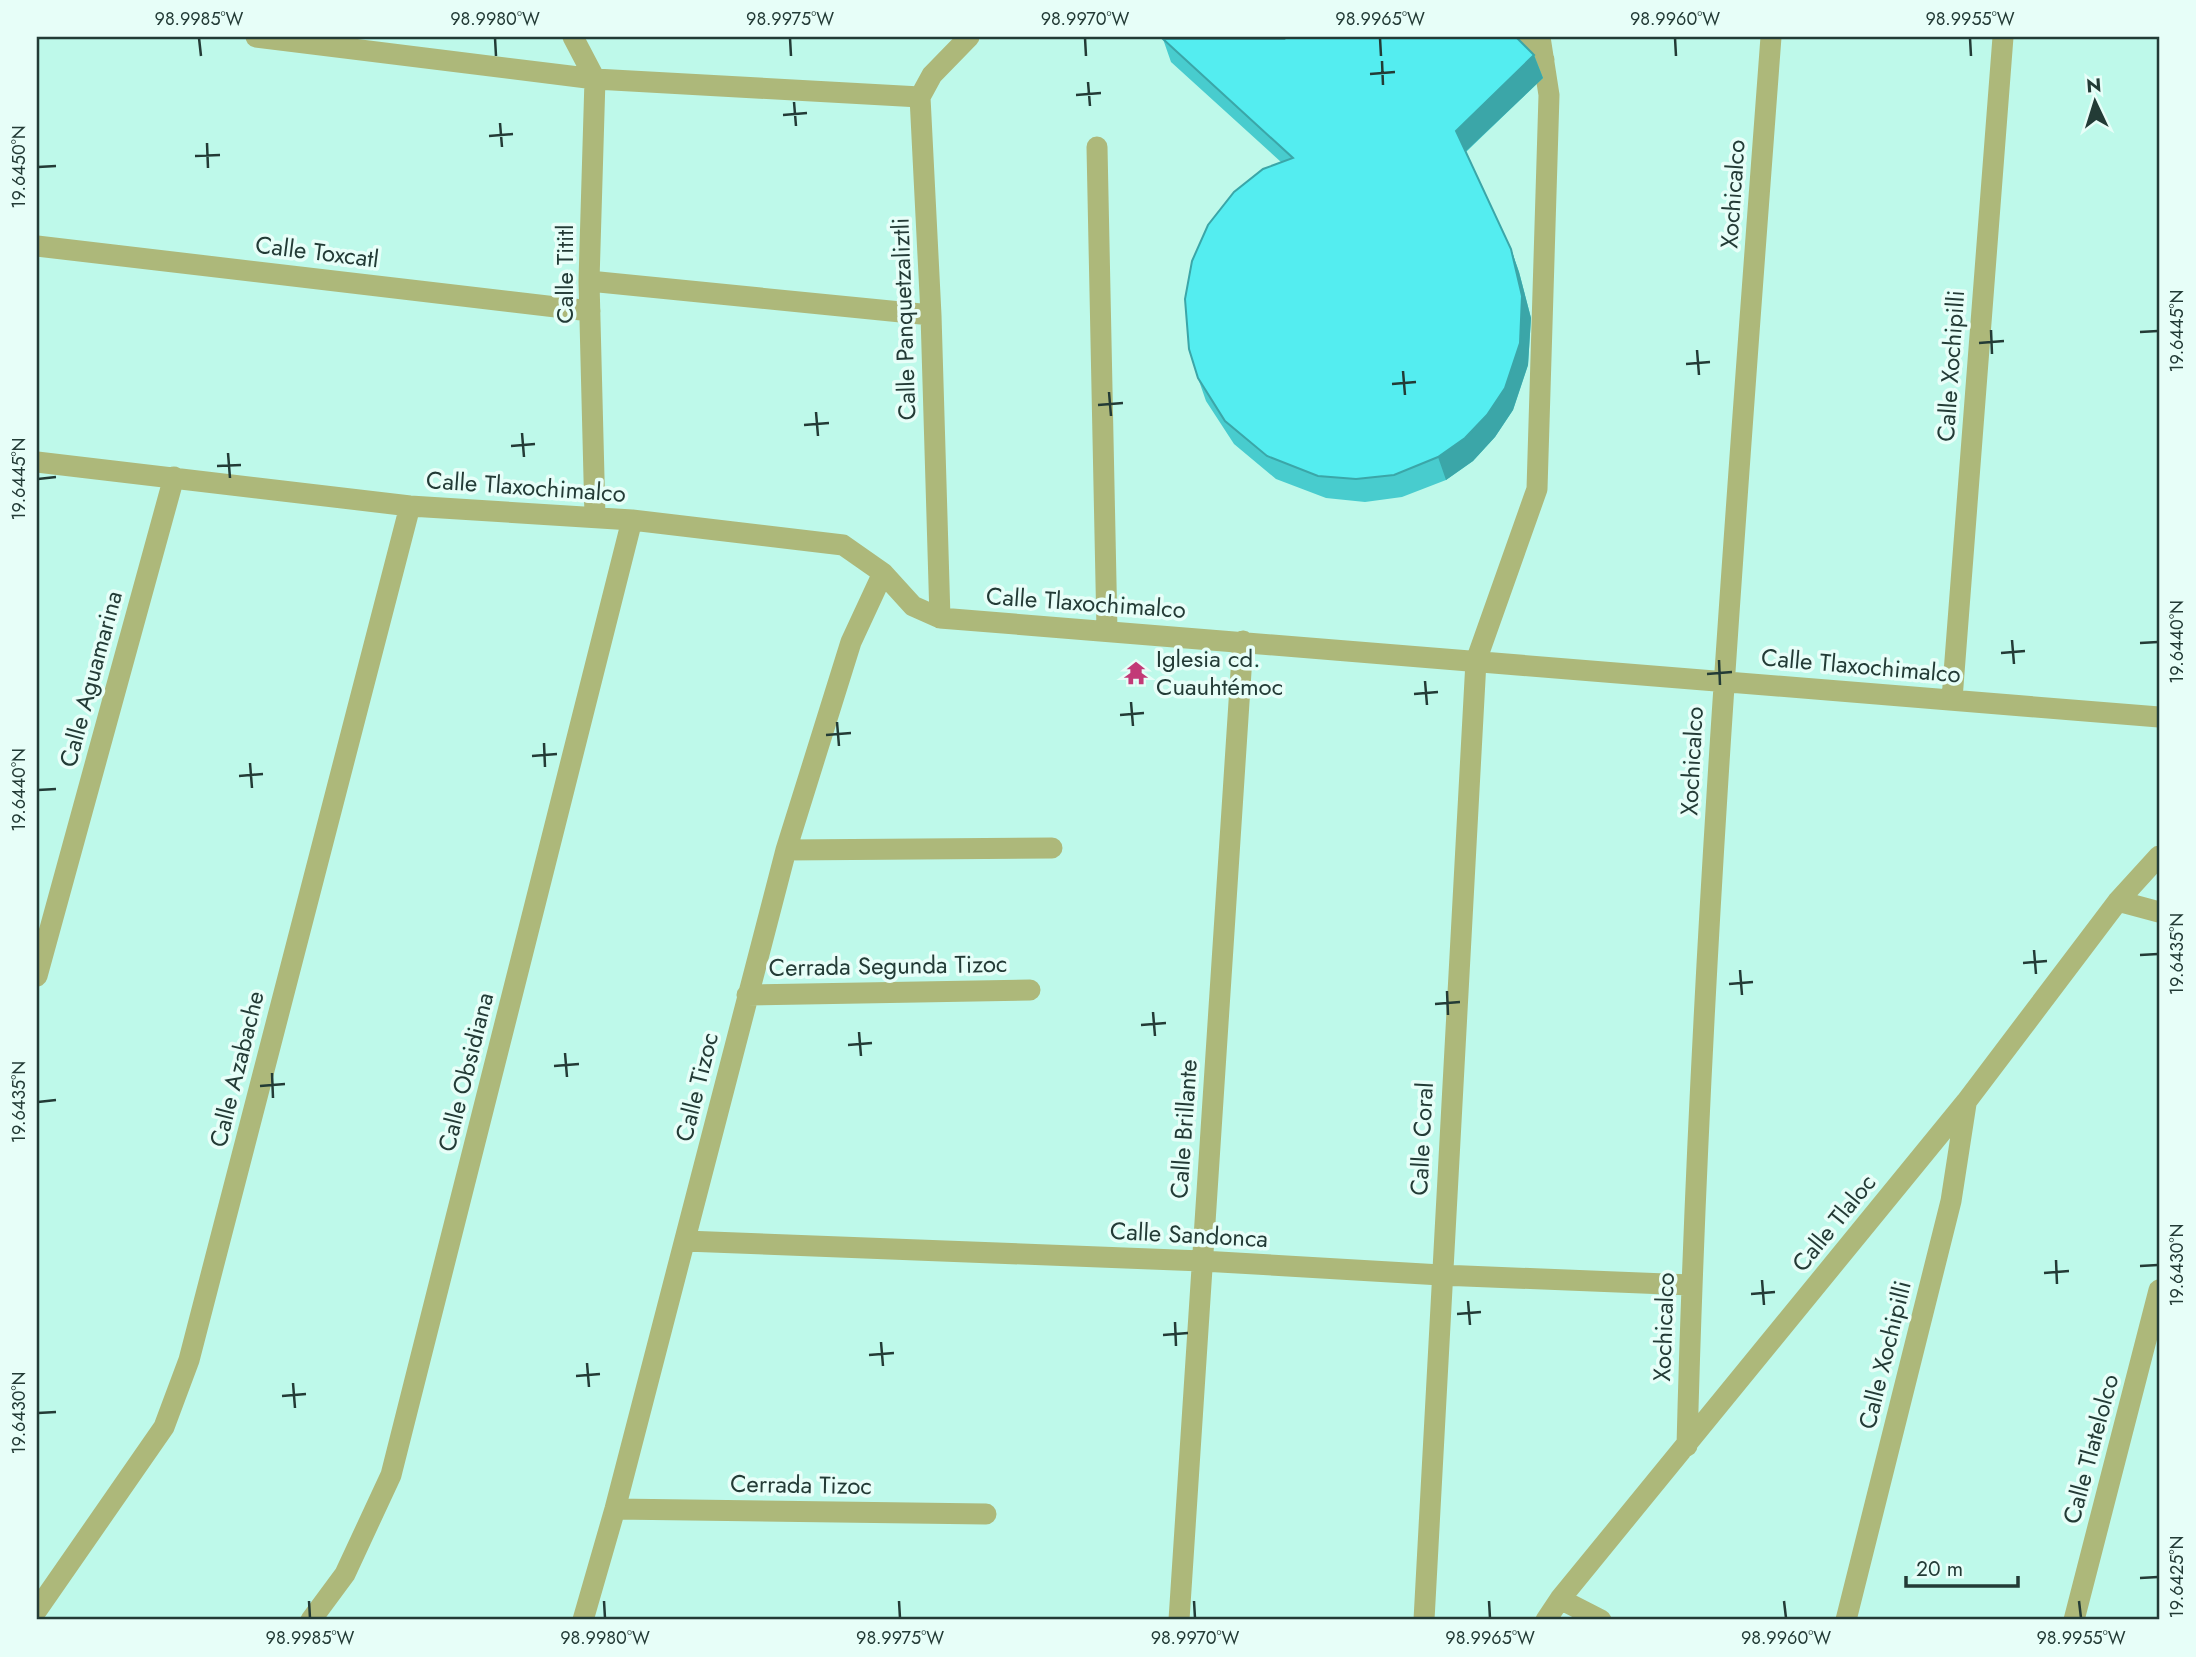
<svg xmlns="http://www.w3.org/2000/svg" width="2196" height="1657" font-family="Jost,sans-serif">
  <rect width="100%" height="100%" fill="#bef9ea"/>
  <g fill="none" stroke-linecap="round" stroke-linejoin="round">
    <path stroke="#adb87a" stroke-width="21" d="M256,37L595,79L920,97
      M573,37L595,79L589,281L595,517
      M1519,37L1544,60
      M1097,147L1107,631
      M37,246L590,311
      M589,281L931,315
      M37,462L410,506L632,520L843,545L883,573L913,606L940,618L2159,717
      M940,618L931,315L920,97L932,75L969,37
      M1952,699L2003,37
      M786,850L1052,848
      M2118,901L2159,912
      M37,976L174,477
      M747,995L1030,990
      M685,1241L1202,1261L1441,1275L1691,1285
      M1687,1446C1699,976 1736,506 1771,37
      M615,1509L986,1514
      M1560,1599L1601,1620
      M37,1610L164,1427L189,1360L410,506
      M311,1620L345,1574L391,1475L632,520
      M583,1620L615,1509L786,850L851,642L883,573
      M1179,1620L1243,641
      M1424,1620L1476,661L1537,489L1549,95L1540,37
      M1546,1620L1560,1599L1966,1102L2118,901L2159,856
      M1846,1620L1951,1201L1966,1104
      M2074,1620L2159,1290"/>
  </g>
  <path fill="#48ccce" d="M1163,39L1534,55L1543,78L1466,152L1511,249L1519,272L1531,318L1528,365L1513,410L1495,437L1473,461L1446,480L1402,497L1365,502L1326,498L1276,479L1234,444L1206,401L1198,378L1281,162L1171,62Z"/>
  <path fill="#3ba6a8" d="M1534,55L1543,78L1464,153L1456,131Z
    M1511,249L1519,272L1531,318L1528,365L1513,410L1495,437L1473,461L1446,480L1438,457Z"/>
  <path fill="#54edf0" stroke="#3ba6a8" stroke-width="2" d="M1283,37H1516L1534,55L1456,131L1511,249L1522,296L1520,343L1505,388L1487,415L1465,438L1438,457L1394,475L1356,479L1318,476L1267,456L1225,421L1198,378L1189,349L1185,299L1192,261L1208,225L1234,192L1263,169L1293,158L1163,39H1284Z"/>
  <path fill="none" stroke="#233b36" stroke-width="2.5" d="M199,38L201,56M495,38L496,56M790,38L791,56M1085,38L1086,56M1380,38L1381,56M1675,38L1676,56M1970,38L1971,56M1382,61L1383,85M1370,74L1395,72M1088,82L1090,106M1076,95L1101,93M794,102L796,126M783,115L807,113M500,123L502,147M489,136L513,134M207,143L208,168M195,156L220,155M38,167L56,166M1991,330L1992,354M2140,332L2158,331M1979,343L2004,341M1697,350L1699,375M1686,364L1710,362M1403,371L1405,395M1392,384L1416,382M1109,392L1111,416M1098,405L1123,403M816,412L818,436M804,425L829,423M522,433L524,457M511,446L535,444M228,453L230,478M217,466L241,465M38,479L56,477M2012,640L2014,664M2140,643L2158,642M2001,653L2025,651M1719,660L1720,685M1707,674L1732,672M1425,681L1427,705M1414,694L1438,692M1131,702L1133,726M1120,715L1144,713M837,722L839,746M826,735L851,733M544,743L545,767M532,756L557,754M250,763L252,788M239,776L263,774M38,790L56,789M2034,950L2036,974M2140,955L2158,954M2023,963L2047,961M1740,970L1742,995M1729,984L1753,982M1447,991L1448,1015M1435,1004L1460,1002M1153,1012L1155,1036M1141,1025L1166,1023M859,1032L861,1056M848,1045L872,1043M565,1053L567,1077M554,1066L579,1064M272,1073L273,1098M260,1086L285,1084M38,1102L56,1100M2056,1260L2057,1284M2140,1266L2158,1265M2044,1273L2069,1271M1762,1280L1764,1305M1751,1294L1775,1292M1468,1301L1470,1325M1457,1314L1481,1312M1175,1322L1176,1346M1163,1335L1188,1333M881,1342L883,1366M869,1355L894,1353M587,1363L589,1387M576,1376L600,1374M293,1383L295,1408M282,1396L306,1394M38,1413L56,1412M2140,1578L2158,1577M309,1601L310,1618M604,1601L605,1618M899,1601L900,1618M1194,1601L1195,1618M1489,1601L1490,1618M1784,1601L1786,1618M2079,1601L2081,1618"/>
  <defs>
    <g id="temple-bare" transform="scale(1.89)"><path d="M0-6L5-2H3V0L6.5 2.5H4V6H1.5V3h-3V6H-4V2.5H-6.5L-3 0V-2H-5Z" fill="#c23a77" stroke="#e7fef8" stroke-width="2.5" paint-order="stroke"/></g>
  </defs>
  <g fill-rule="evenodd">
    <use href="#temple-bare" x="1136" y="673"/>
  </g>
  <g text-anchor="middle" stroke-width="7" stroke-linejoin="round" paint-order="stroke">
    <g font-size="24" fill="#233b36" stroke="#e7fef8">
      <text transform="translate(1733 194) rotate(-86)" y="8">Xochicalco</text>
      <text transform="translate(317 252) rotate(7)" y="8">Calle Toxcatl</text>
      <text transform="translate(565 274) rotate(-90)" y="8">Calle Tititl</text>
      <text transform="translate(904 319) rotate(-92)" y="8">Calle Panquetzaliztli</text>
      <text transform="translate(1951 366) rotate(-86)" y="8">Calle Xochipilli</text>
      <text transform="translate(526 487) rotate(4)" y="8">Calle Tlaxochimalco</text>
      <text transform="translate(1086 603) rotate(4)" y="8">Calle Tlaxochimalco</text>
      <text transform="translate(1861 666) rotate(5)" y="8">Calle Tlaxochimalco</text>
      <text transform="translate(91 679) rotate(-75)" y="8">Calle Aguamarina</text>
      <text transform="translate(1692 761) rotate(-87)" y="8">Xochicalco</text>
      <text transform="translate(888 966) rotate(-1)" y="8">Cerrada Segunda Tizoc</text>
      <text transform="translate(237 1069) rotate(-76)" y="8">Calle Azabache</text>
      <text transform="translate(466 1072) rotate(-76)" y="8">Calle Obsidiana</text>
      <text transform="translate(697 1087) rotate(-76)" y="8">Calle Tizoc</text>
      <text transform="translate(1184 1129) rotate(-86)" y="8">Calle Brillante</text>
      <text transform="translate(1422 1139) rotate(-87)" y="8">Calle Coral</text>
      <text transform="translate(1834 1223) rotate(-51)" y="8">Calle Tlaloc</text>
      <text transform="translate(1189 1235) rotate(3)" y="8">Calle Sandonca</text>
      <text transform="translate(1664 1327) rotate(-88)" y="8">Xochicalco</text>
      <text transform="translate(1885 1355) rotate(-76)" y="8">Calle Xochipilli</text>
      <text transform="translate(2091 1449) rotate(-75)" y="8">Calle Tlatelolco</text>
      <text transform="translate(801 1485) rotate(1)" y="8">Cerrada Tizoc</text>
    </g>
    <g font-size="24" fill="#233b36" stroke="#e7fef8" text-anchor="start">
      <text x="1156" y="667">Iglesia cd.<tspan x="1156" dy="28">Cuauhtémoc</tspan></text>
    </g>
  </g>
  <rect width="2196" height="1657" fill="none" stroke="#e7fef8" stroke-width="77"/>
  <g transform="translate(2095 102) rotate(356)" stroke="#e7fef8" stroke-width="5" paint-order="stroke">
  <path d="M0-5L12 26L0 18L-12 26Z" fill="#233b36"/>
  <text y="-10" font-size="19" font-weight="bold" text-anchor="middle" fill="#233b36">N</text>
  </g>
  <path d="M1906 1576v10h112v-10" fill="none" stroke="#233b36" stroke-width="3.5"/>
  <text x="1916" y="1576" font-size="21" fill="#233b36" stroke="#e7fef8" stroke-width="5" paint-order="stroke">20 m</text>
  <rect x="38" y="38" width="2120" height="1580" fill="none" stroke="#233b36" stroke-width="2.5"/>
  <g font-size="18" text-anchor="middle" fill="#233b36">
    <text x="199" y="25">98.9985°W</text>
    <text x="495" y="25">98.9980°W</text>
    <text x="790" y="25">98.9975°W</text>
    <text x="1085" y="25">98.9970°W</text>
    <text x="1380" y="25">98.9965°W</text>
    <text x="1675" y="25">98.9960°W</text>
    <text x="1970" y="25">98.9955°W</text>
    <text transform="translate(19 167) rotate(-90)" y="6">19.6450°N</text>
    <text transform="translate(2177 331) rotate(-90)" y="6">19.6445°N</text>
    <text transform="translate(19 479) rotate(-90)" y="6">19.6445°N</text>
    <text transform="translate(2177 642) rotate(-90)" y="6">19.6440°N</text>
    <text transform="translate(19 790) rotate(-90)" y="6">19.6440°N</text>
    <text transform="translate(2177 954) rotate(-90)" y="6">19.6435°N</text>
    <text transform="translate(19 1102) rotate(-90)" y="6">19.6435°N</text>
    <text transform="translate(2177 1265) rotate(-90)" y="6">19.6430°N</text>
    <text transform="translate(19 1413) rotate(-90)" y="6">19.6430°N</text>
    <text transform="translate(2177 1577) rotate(-90)" y="6">19.6425°N</text>
    <text x="310" y="1644">98.9985°W</text>
    <text x="605" y="1644">98.9980°W</text>
    <text x="900" y="1644">98.9975°W</text>
    <text x="1195" y="1644">98.9970°W</text>
    <text x="1490" y="1644">98.9965°W</text>
    <text x="1786" y="1644">98.9960°W</text>
    <text x="2081" y="1644">98.9955°W</text>
  </g>
</svg>
